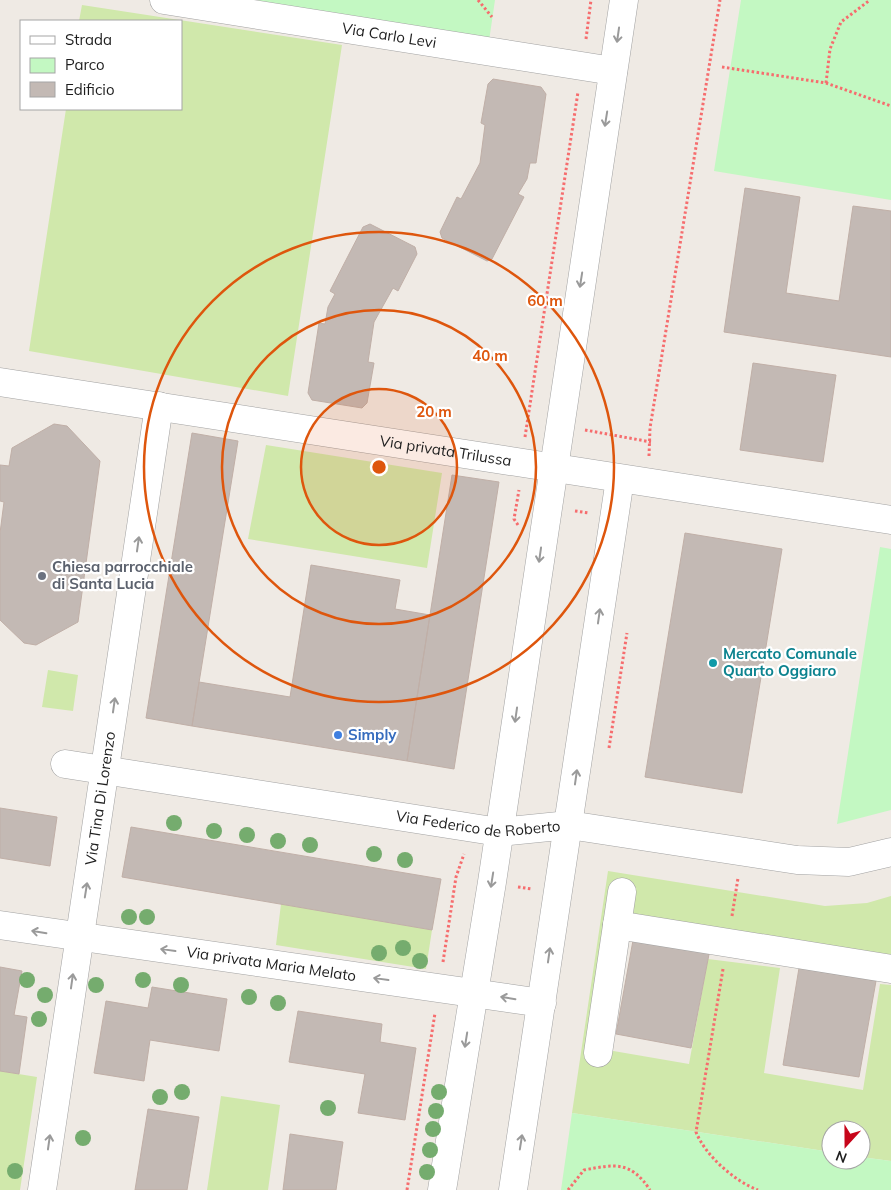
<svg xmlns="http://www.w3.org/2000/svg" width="891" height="1190" font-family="Mulish,sans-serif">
  <rect width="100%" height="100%" fill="#efeae4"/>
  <path fill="#d0e8ab" d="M82,5L342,45L288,396L29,351L66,109H181V21H79Z
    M266,445L442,473L427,568L248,539Z
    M48,670L78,675L73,711L42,707Z
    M608,871L825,906L867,903L891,896V958L632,918L596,1048L689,1064L708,959L780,968L764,1073L863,1090L880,984L891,985V1161L861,1157V1130H831V1152L572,1113Z
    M281,904L432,930L426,969L276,945Z
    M0,1071L37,1077L20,1190H0Z
    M221,1096L280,1105L268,1190H207Z"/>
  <path fill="#c3f8c2" d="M255,0H495L489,41Z
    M741,0H891V200L714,171Z
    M880,547L891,549V810L837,824Z
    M572,1113L831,1152V1160H861V1157L891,1161V1190H561Z"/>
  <path fill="#c3b9b4" stroke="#c0afa7" d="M493,79L541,87L546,94L536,163H530L527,179L518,194L524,197L492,259L487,261L442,238L440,232L457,197L461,199L480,163L485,125L481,123L488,84Z
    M745,188L800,197L786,293L839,301L853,206L891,211V357L724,332Z
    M370,224L415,247L417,254L398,291L393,288L374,322L368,362L374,363L367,403L362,408L312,400L308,393L319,323L325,324L328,307L335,294L330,291L363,227Z
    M753,363L836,375L823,462L740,450Z
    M54,424L67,426L100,461L78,622L36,645L24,643L0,620V533L4,502L0,501V465L9,466L12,448Z
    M192,433L238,441L192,726L146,718Z
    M452,475L499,482L454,769L407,761Z
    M685,533L782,549L742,793L645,777Z
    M311,565L400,580L395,609L430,615L407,761L192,726L199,682L290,697Z
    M0,808L57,817L50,866L0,858Z
    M131,827L441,879L432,930L122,877Z
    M634,935L710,949L691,1048L616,1034Z
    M0,967L22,971L14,1015L27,1017L19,1074L0,1071Z
    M799,968L876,981L859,1077L783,1065Z
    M152,987L227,999L219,1051L150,1040L144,1081L94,1073L106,1001L148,1008Z
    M298,1011L382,1024L380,1042L416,1048L405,1120L358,1113L365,1074L289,1062Z
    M148,1109L199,1117L187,1190H135Z
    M290,1134L343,1142L336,1190H283Z"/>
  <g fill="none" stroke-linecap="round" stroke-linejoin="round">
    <g stroke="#a2a2a2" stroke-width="29">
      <g id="minor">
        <path id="s1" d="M164,0L613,71"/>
        <path id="s2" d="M0,382L891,520"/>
        <path id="s3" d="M65,764L499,832L569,825L797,860L849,862L891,852"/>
        <path id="s4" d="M0,925L542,1003"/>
        <path d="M617,925L891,969"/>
        <path d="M598,1053L622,892"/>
        <path id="s5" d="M42,1190L159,406"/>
        <path d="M442,1190L492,882L624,0"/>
        <path d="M513,1190L620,479"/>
      </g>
    </g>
    <path stroke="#f66d6e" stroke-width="3" stroke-dasharray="2.5 2.5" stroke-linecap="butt" d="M478,0L492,17
      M586,39L591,0
      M722,67L826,83L891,106
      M826,83L830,49L841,22L870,0
      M585,430L651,442
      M525,437L578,92
      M649,456L650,428L720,0
      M575,511L589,513
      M518,525L514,519L519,490
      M609,748L627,633
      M518,887L532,889
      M732,916L738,878
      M443,962L456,877L464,854
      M723,969L696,1132C705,1155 734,1181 758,1190
      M407,1190L435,1013
      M568,1190L584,1170C615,1164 631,1161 650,1190"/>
    <use href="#minor" stroke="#fff" stroke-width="28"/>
  </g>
  <g fill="#75ac6e">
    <circle cx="174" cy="823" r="8"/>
    <circle cx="214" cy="831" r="8"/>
    <circle cx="247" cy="835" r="8"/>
    <circle cx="278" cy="841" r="8"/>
    <circle cx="310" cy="845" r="8"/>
    <circle cx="374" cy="854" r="8"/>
    <circle cx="405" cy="860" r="8"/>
    <circle cx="129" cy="917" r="8"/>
    <circle cx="147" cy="917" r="8"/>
    <circle cx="403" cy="948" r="8"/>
    <circle cx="379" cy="953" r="8"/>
    <circle cx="420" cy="961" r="8"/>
    <circle cx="27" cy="980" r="8"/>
    <circle cx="143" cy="980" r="8"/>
    <circle cx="96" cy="985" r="8"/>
    <circle cx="181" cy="985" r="8"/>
    <circle cx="45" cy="995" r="8"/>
    <circle cx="249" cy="997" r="8"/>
    <circle cx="278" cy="1003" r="8"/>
    <circle cx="39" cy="1019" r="8"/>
    <circle cx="182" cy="1092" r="8"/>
    <circle cx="439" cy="1092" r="8"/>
    <circle cx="160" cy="1097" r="8"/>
    <circle cx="328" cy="1108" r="8"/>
    <circle cx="436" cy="1111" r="8"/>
    <circle cx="433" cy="1129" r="8"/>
    <circle cx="83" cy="1138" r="8"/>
    <circle cx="430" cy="1150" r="8"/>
    <circle cx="15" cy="1171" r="8"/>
    <circle cx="427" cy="1172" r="8"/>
  </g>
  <defs><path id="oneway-shaft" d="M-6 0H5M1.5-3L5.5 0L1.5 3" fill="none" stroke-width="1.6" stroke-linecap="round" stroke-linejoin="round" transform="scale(1.25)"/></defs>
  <g stroke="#9a9a9a">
    <use href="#oneway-shaft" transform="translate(618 35) rotate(98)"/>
    <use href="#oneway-shaft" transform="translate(606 119) rotate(99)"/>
    <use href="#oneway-shaft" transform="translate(581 280) rotate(99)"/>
    <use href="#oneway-shaft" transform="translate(138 544) rotate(-82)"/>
    <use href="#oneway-shaft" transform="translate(540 555) rotate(98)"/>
    <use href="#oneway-shaft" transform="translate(599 616) rotate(-82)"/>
    <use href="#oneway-shaft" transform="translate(114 705) rotate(-82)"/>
    <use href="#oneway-shaft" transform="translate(516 715) rotate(98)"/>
    <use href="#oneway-shaft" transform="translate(576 777) rotate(-82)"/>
    <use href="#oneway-shaft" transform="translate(492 880) rotate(99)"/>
    <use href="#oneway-shaft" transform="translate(86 890) rotate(-81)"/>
    <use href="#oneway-shaft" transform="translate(39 932) rotate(-171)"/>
    <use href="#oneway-shaft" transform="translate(168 950) rotate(-172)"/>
    <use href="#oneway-shaft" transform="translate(549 955) rotate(-82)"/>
    <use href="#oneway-shaft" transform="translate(381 979) rotate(-172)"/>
    <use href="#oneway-shaft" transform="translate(72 981) rotate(-82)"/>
    <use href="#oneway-shaft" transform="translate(508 998) rotate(-171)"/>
    <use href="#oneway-shaft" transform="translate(466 1040) rotate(99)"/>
    <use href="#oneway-shaft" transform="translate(49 1142) rotate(-82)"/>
    <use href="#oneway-shaft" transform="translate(521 1142) rotate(-81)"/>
  </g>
  <circle cx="379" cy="467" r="78" fill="#de560d" fill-opacity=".12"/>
  <g fill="none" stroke="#de560d" stroke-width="2.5">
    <circle cx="379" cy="467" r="78"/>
    <circle cx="379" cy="467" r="157"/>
    <circle cx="379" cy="467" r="235"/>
  </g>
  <circle fill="#6b7280" stroke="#fff" stroke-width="2" cx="42" cy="576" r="5"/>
  <circle fill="#0f9aa8" stroke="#fff" stroke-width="2" cx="713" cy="663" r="5"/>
  <circle fill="#3f7fe0" stroke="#fff" stroke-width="2" cx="338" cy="735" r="5"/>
  <g text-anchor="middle" stroke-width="4.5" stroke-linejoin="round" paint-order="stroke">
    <g font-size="15" fill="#1e1e1e" stroke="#fff">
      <text dy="5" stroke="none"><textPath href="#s1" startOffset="228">Via Carlo Levi</textPath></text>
      <text dy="5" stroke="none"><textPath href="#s2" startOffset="451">Via privata Trilussa</textPath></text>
      <text dy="5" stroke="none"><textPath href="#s5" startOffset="396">Via Tina Di Lorenzo</textPath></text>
      <text dy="5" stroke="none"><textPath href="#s3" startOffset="418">Via Federico de Roberto</textPath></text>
      <text dy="5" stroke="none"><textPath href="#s4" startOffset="274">Via privata Maria Melato</textPath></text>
    </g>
    <g font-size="15" font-weight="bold" fill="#5b616d" stroke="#fff" text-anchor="start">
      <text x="52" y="572">Chiesa parrocchiale<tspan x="52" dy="17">di Santa Lucia</tspan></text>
    </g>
    <g font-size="15" font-weight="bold" fill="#0d838f" stroke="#fff" text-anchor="start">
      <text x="723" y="659">Mercato Comunale<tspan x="723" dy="17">Quarto Oggiaro</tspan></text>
    </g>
    <g font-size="15" font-weight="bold" fill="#366cbe" stroke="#fff" text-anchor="start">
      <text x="348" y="740">Simply</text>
    </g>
  </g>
  <circle cx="379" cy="467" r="8" fill="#de560d" stroke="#fff" stroke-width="2.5"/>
  <g font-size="15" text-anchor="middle" font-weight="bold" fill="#de560d" stroke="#fff" stroke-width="4.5" stroke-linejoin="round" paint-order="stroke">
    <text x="545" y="306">60 m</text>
    <text x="490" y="361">40 m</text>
    <text x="434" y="417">20 m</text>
  </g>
  <rect x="20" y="20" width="162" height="90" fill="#ffffff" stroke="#a5a5a5"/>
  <rect x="30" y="36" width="25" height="8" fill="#ffffff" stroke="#a5a5a5"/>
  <text x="65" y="45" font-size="15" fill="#1e1e1e">Strada</text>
  <rect x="30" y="58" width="25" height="15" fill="#c3f8c2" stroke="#a5a5a5"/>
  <text x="65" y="70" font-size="15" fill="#1e1e1e">Parco</text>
  <rect x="30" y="82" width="25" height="15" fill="#c3b9b4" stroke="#a5a5a5"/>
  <text x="65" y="95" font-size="15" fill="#1e1e1e">Edificio</text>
  <g transform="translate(846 1145) rotate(201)"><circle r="24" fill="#ffffff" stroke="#a5a5a5"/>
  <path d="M0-4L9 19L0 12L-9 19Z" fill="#c7051a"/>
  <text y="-8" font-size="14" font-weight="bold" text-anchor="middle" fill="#1e1e1e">N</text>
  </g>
</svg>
